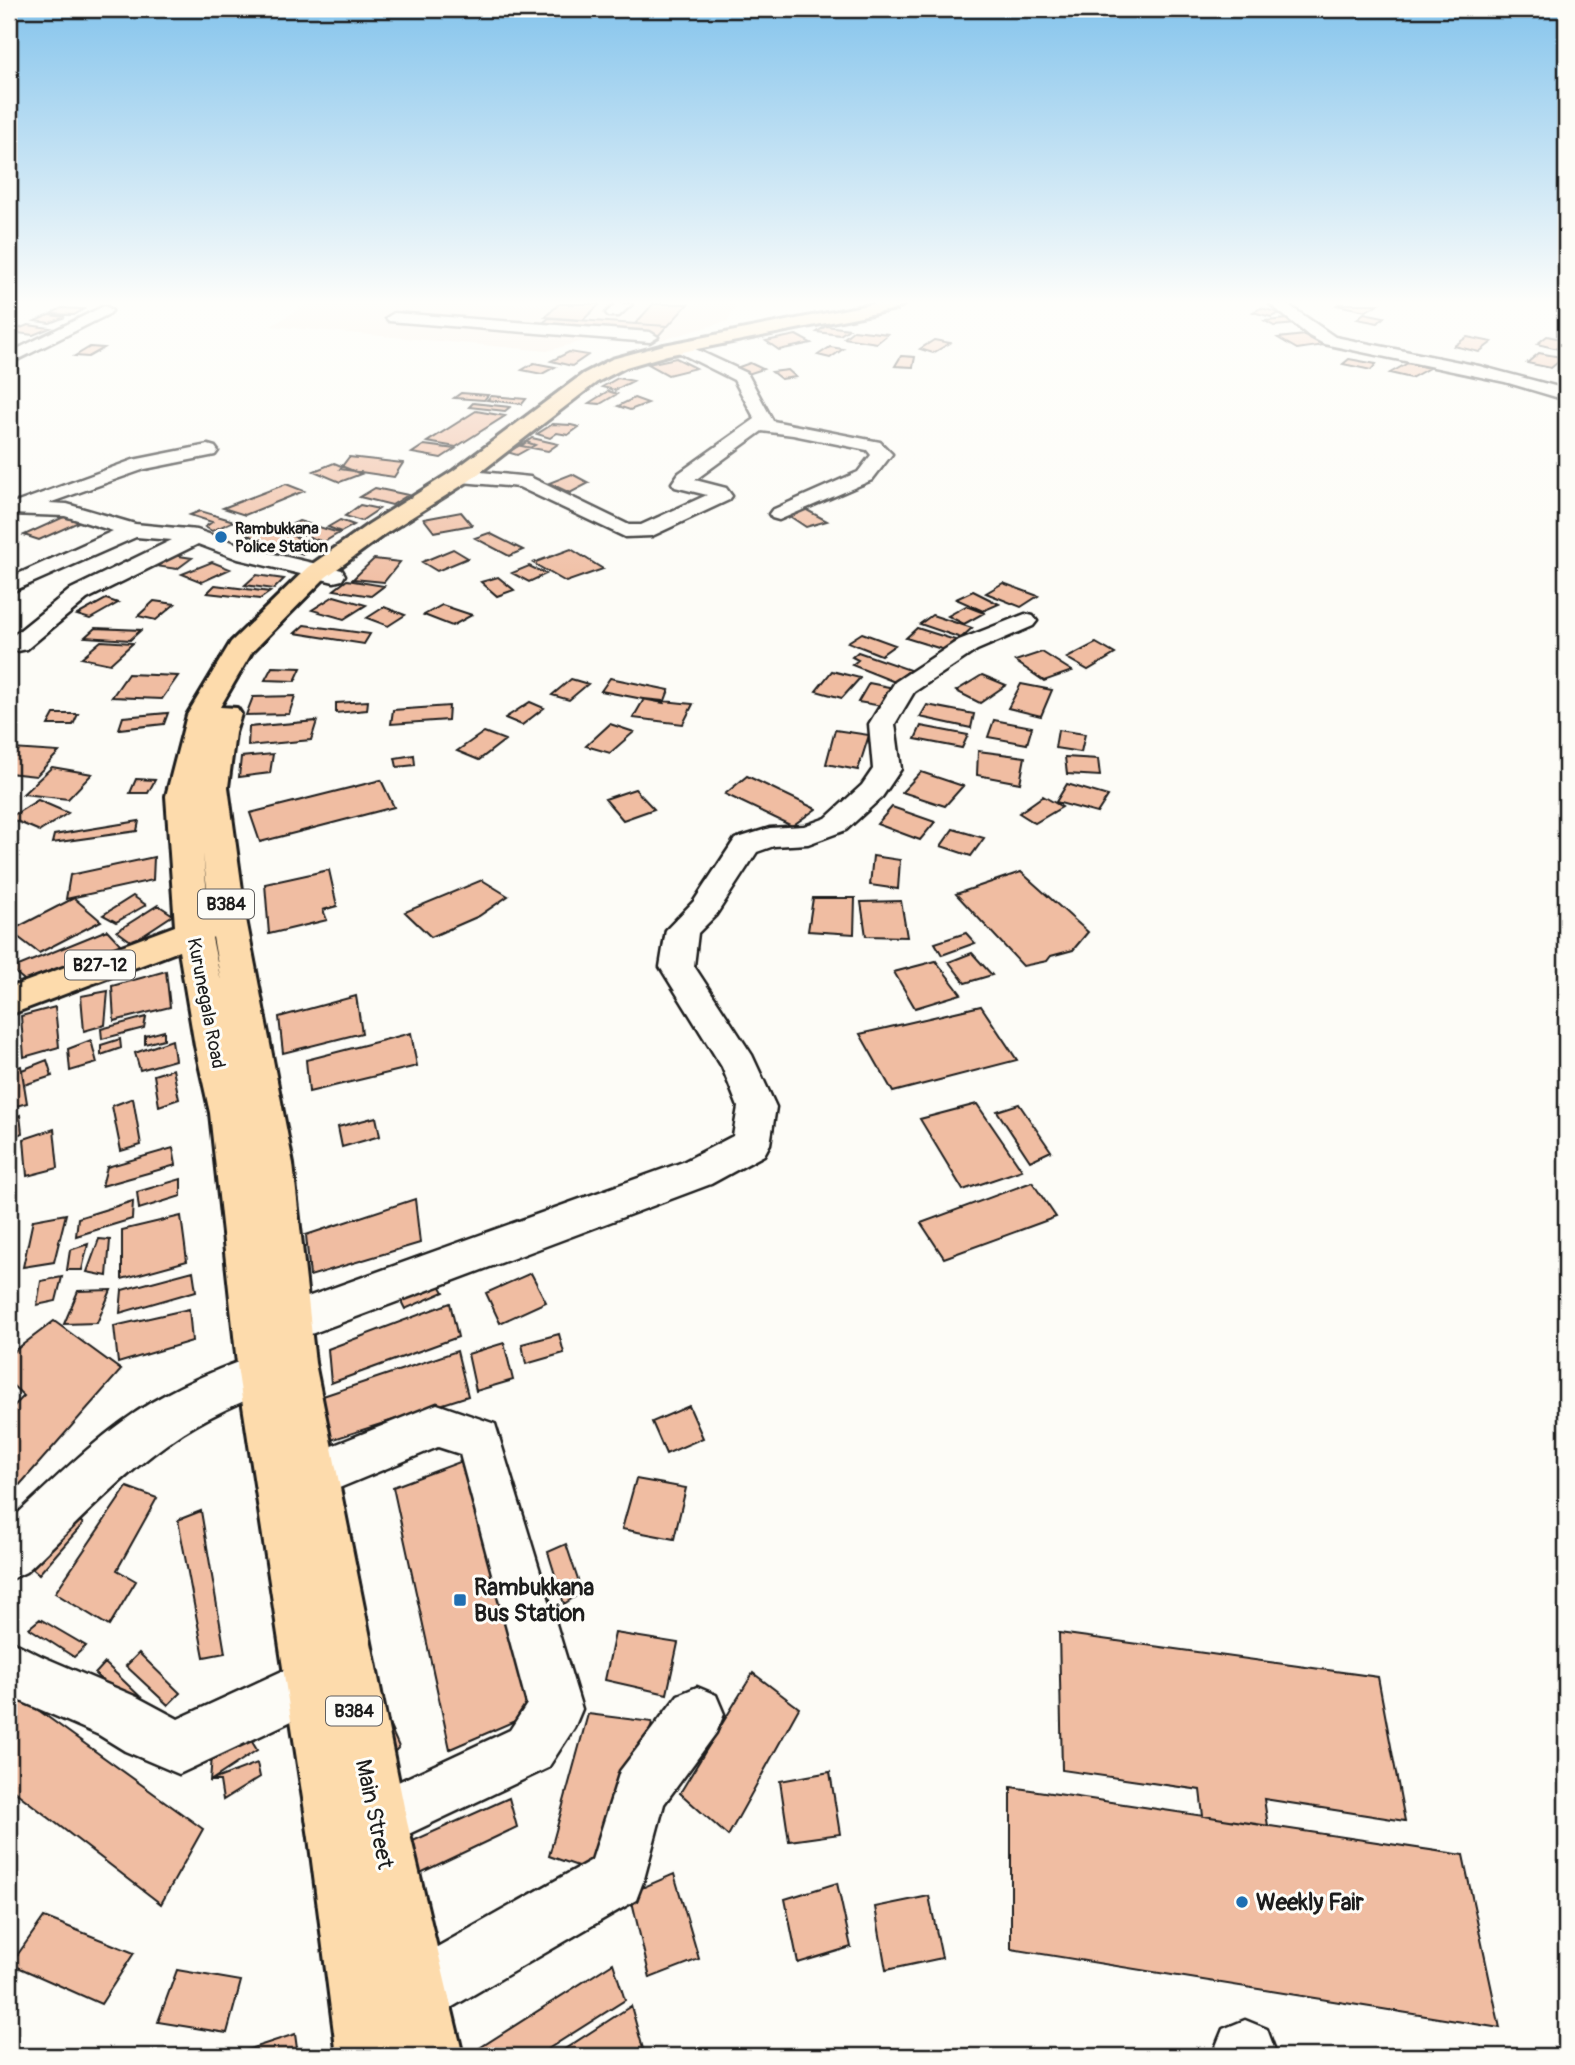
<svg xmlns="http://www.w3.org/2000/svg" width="1575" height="2065" font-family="Pangolin,sans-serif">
  <rect width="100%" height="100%" fill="#fdfcf7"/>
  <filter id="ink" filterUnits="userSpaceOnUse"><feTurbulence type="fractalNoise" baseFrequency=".0143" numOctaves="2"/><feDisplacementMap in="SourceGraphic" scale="14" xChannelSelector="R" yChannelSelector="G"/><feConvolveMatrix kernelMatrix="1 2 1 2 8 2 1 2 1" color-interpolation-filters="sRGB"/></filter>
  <g filter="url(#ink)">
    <path fill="#f9e9de" d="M307,304H736L728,321L662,340L601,336L547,351L271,326Z"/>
    <path fill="#f0bda2" stroke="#1c1c1c" stroke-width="2" d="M559,304H600L583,320L545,317Z
      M653,304H688L668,326L635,324Z
      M1339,304H1378L1366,311L1337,305Z
      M61,308L84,309L74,315L51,314Z
      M1261,308L1280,313L1271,317L1253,312Z
      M1364,313L1384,317L1378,323L1357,319Z
      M49,315L65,317L50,323L35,321Z
      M549,318L667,326L659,335L539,326Z
      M1288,319L1297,324L1274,326L1265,321Z
      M28,325L50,328L33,335L10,332Z
      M826,326L849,329L840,335L817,332Z
      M854,330L888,334L877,343L844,338Z
      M796,335L811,343L779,350L766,341Z
      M1305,335L1324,345L1297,349L1278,338Z
      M1547,336L1566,340V346L1562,345L1558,349L1537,344Z
      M1467,337L1492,342L1479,352L1454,346Z
      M934,340L950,343L933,353L920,349Z
      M90,347L104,348L88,357L75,356Z
      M830,347L843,349L830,358L818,355Z
      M569,352L588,355L572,366L551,361Z
      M1539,353L1566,358V365L1557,363L1551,368L1527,363Z
      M901,356L915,357L913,367L895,366Z
      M676,358L696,368L668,375L648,364Z
      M1349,359L1376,364L1371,370L1343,364Z
      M534,363L555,367L542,374L522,370Z
      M750,363L763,369L748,374L736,368Z
      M1408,363L1429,368L1411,378L1390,373Z
      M788,370L796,377L781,379L772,372Z
      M618,378L633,381L615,390L602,387Z
      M608,391L617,394L600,404L589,403Z
      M461,393L488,395L484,400L454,398Z
      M491,396L526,399L522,404L487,400Z
      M634,398L648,403L630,410L618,406Z
      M473,403L510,407L505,411L469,407Z
      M476,411L505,416L456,447L427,442Z
      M553,424L571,425L579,427L568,435L557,433L550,438L537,434Z
      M532,438L558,444L548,451L521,446Z
      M526,442L535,445L517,455L507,452Z
      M424,445L455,449L441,458L412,453Z
      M349,457L403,463L394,477L340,469Z
      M334,463L361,474L340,482L314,471Z
      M572,474L589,483L570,493L549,483Z
      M286,484L304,491L245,515L223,508Z
      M375,488L408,495L392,505L360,497Z
      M360,505L379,509L361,521L345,516Z
      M805,509L827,521L806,527L788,515Z
      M200,511L234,521L212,531L205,527L212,522L190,515Z
      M461,512L472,525L434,532L424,519Z
      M66,516L81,521L39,540L24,535Z
      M340,520L354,525L341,532L328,527Z
      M299,521L339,533L324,542L282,529Z
      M264,526L319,545L303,554L247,535Z
      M489,533L523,550L509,556L475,538Z
      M453,549L468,558L437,571L422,562Z
      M571,549L603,569L566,582L533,563Z
      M165,554L192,558L177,569L148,565Z
      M374,559L400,562L384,582L353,579Z
      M212,562L230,569L202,582L182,574Z
      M529,566L546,574L529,582L512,573Z
      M256,575L284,579L274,589L245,585Z
      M498,577L514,590L497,596L481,582Z
      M347,580L384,586L371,596L334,590Z
      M1003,583L1038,596L1021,607L986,593Z
      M215,585L270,592L260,599L207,593Z
      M973,591L999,604L983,611L956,599Z
      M334,596L366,605L344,619L312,610Z
      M106,599L118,603L90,619L77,615Z
      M154,601L175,604L156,620L138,616Z
      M442,605L472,615L452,626L424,615Z
      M966,606L984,613L964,624L948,616Z
      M384,607L405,615L388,626L367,618Z
      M932,615L972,628L961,638L920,624Z
      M304,625L370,634L364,644L295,633Z
      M95,628L141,630L130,640L85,637Z
      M917,628L955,640L945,650L906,638Z
      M862,633L895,645L881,655L848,642Z
      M101,641L133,643L110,664L81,658Z
      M1096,643L1115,654L1088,670L1067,658Z
      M858,652L910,670L895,682L852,665L858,660L852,657Z
      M1042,652L1072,671L1044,681L1015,661Z
      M272,667L301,668L295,681L265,680Z
      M832,671L860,678L842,698L816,691Z
      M128,674L178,676L162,699L112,697Z
      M982,675L1006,685L980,703L956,691Z
      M610,678L669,690L664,703L601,691Z
      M571,679L588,684L569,700L552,695Z
      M869,683L899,689L888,707L858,702Z
      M1021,684L1052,690L1041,716L1008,708Z
      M295,696L289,714L246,715L253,697Z
      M644,699L693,704L683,724L633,718Z
      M368,701L367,710L336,713V703Z
      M530,702L544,708L522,725L505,718Z
      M927,705L974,714L971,728L920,717Z
      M449,706L448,720L391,724L393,710Z
      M168,713L164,724L119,729L123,717Z
      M54,714H78L73,725H48Z
      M994,720L1032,727L1027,744L988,737Z
      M317,721L311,740L248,746L249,727Z
      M610,724L634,732L610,753L586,746Z
      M921,726L968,735L962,748L915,739Z
      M835,730L869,735L858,770L826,764Z
      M1058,730L1085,734L1081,752L1055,748Z
      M484,732L505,740L479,760L457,751Z
      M12,749L59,752L36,776L9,773V753Z
      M978,751L1025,757L1020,783L977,775Z
      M273,754L270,773L239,777L241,757Z
      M414,755L415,765L397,767L395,758Z
      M1065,757L1098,759L1100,776L1067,774Z
      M52,767L92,774L68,799L23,794Z
      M921,772L963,786L945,806L902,792Z
      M747,776L816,809L792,826L725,794Z
      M136,779L155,780L148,793H130Z
      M381,780L394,807L260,842L250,813Z
      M1067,784L1108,796L1097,813L1056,802Z
      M635,789L654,809L623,820L605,799Z
      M1043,796L1062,807L1035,823L1019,813Z
      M38,800L68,813L40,831L9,818Z
      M892,807L935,822L920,840L877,824Z
      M139,821L137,831L52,843L54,835Z
      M953,829L984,838L971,856L941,846Z
      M873,856L900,860L898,889L870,885Z
      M154,857L153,880L66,899L70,875Z
      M329,870L337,906L323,910L327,920L269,934L265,884Z
      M1021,872L1088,932L1073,950L1051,956L1047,961L1023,966L956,894Z
      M482,880L508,896L479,916L431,937L405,912Z
      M133,896L146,905L116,922L103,915Z
      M74,898L101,921L39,953L10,931Z
      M813,898H855L854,934L808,931Z
      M901,901L907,937L866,936L861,902Z
      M158,905L173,915L132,942L117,931Z
      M107,930L122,946L29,984L11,969Z
      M966,933L975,943L942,955L935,943Z
      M972,953L992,975L965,983L949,962Z
      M936,961L961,994L915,1008L894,972Z
      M166,971L170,1007L114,1021L112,986Z
      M108,991L105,1025L84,1031L81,996Z
      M356,996L362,1033L283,1053L279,1017Z
      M981,1006L1017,1060L893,1092L860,1034Z
      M55,1007L59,1047L24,1057L21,1016Z
      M146,1017L144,1028L102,1039L101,1029Z
      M10,1030L14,1061L9,1062V1031Z
      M164,1031V1039L145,1044V1036Z
      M411,1033L417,1066L309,1092L306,1060Z
      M120,1039L121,1048L101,1055V1045Z
      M91,1040L97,1063L70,1071L68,1049Z
      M172,1040L175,1060L140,1070L135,1053Z
      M47,1060L52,1076L24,1085L22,1070Z
      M21,1066L27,1103L9,1108V1070Z
      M173,1069L179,1099L159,1106L154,1075Z
      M133,1098L141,1145L121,1151L112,1106Z
      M977,1104L1022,1170L963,1190L920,1119Z
      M1019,1104L1051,1151L1030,1161L997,1111Z
      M20,1115L22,1133L9,1139V1120Z
      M376,1117L380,1136L342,1147L338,1127Z
      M54,1129L58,1168L27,1176L24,1139Z
      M173,1148L176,1165L102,1186L107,1167Z
      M181,1179V1196L139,1209L137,1192Z
      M1032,1182L1056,1217L944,1258L921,1223Z
      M415,1199L420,1243L310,1276L306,1235Z
      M133,1201L132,1219L76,1236L78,1218Z
      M66,1214L54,1262L23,1267L33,1220Z
      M181,1216L187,1261L122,1279V1230Z
      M99,1239L110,1240L107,1276L87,1272Z
      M88,1244L82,1270H67L70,1250Z
      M193,1271L196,1291L120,1313L122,1290Z
      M531,1273L546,1302L500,1323L486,1293Z
      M62,1277L56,1301L37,1305L41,1281Z
      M438,1282L444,1292L405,1309L399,1297Z
      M111,1290L97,1323L64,1324L78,1291Z
      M450,1303L458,1337L331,1383L328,1349Z
      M189,1309L192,1341L118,1363L114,1326Z
      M54,1321L121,1370L9,1497V1411L24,1396L9,1382V1355Z
      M559,1334L564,1353L526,1364L522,1344Z
      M504,1343L513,1380L476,1391L468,1354Z
      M457,1351L468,1396L328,1441L323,1396Z
      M689,1406L703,1438L666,1454L652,1422Z
      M465,1460L531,1714L450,1749L393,1487Z
      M636,1479L686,1488L674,1539L622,1529Z
      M127,1487L157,1498L117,1570L136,1581L109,1626L55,1593Z
      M201,1511L225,1653L204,1657L178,1520Z
      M78,1518L83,1524L39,1574L32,1568Z
      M566,1544L582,1592L564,1604L548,1552Z
      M40,1619L86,1646L74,1657L29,1628Z
      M615,1633L678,1643L667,1694L605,1680Z
      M1059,1633L1378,1677L1405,1821L1264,1799L1268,1826L1203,1816L1200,1790L1062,1770Z
      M139,1653L180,1693L168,1705L126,1666Z
      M105,1663L149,1705L139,1715L95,1674Z
      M753,1673L799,1708L728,1836L680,1793Z
      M9,1689L203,1829L161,1904L9,1787Z
      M381,1706L399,1747L386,1761Z
      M588,1714L652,1722L615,1879L549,1856Z
      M249,1737L257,1750L210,1781L212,1756Z
      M257,1763L260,1777L223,1800L220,1781H210Z
      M830,1772L840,1834L789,1841L780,1781Z
      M1011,1787L1463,1855L1500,2028L1011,1949Z
      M509,1798L517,1827L414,1876L406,1844Z
      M674,1874L699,1959L650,1978L630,1893Z
      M837,1883L851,1947L798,1963L785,1899Z
      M929,1896L942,1958L886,1970L875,1907Z
      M44,1917L134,1953L101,2004L11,1964Z
      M613,1963L625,2000L537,2056H467Z
      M177,1970L241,1981L227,2033L158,2022Z
      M631,2006L645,2056H554Z
      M295,2034L298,2056H228Z"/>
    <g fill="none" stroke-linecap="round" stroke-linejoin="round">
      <g stroke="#1c1c1c" stroke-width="5">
        <path id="minor" d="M616,304H632L619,316H609L606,313Z
          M1270,304H1287L1335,337L1479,366L1566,389V400L1505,382L1324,344L1309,336Z
          M104,306L109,308L112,311L109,314L9,364V353Z
          M394,313L650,332L658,337L650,342L389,321L386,318Z
          M680,342L747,373L773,421L880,442L892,454L872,480L779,520L772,518L769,514L772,510L858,472L871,455L867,450L793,435L762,431L695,480L726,488L732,496L729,500L652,536L625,537L519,487L461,482L454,480L451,476L454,472L461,470L530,477L629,525H641L707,495L675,487L672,483L679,473L755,419L734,380L674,350L672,347L674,344Z
          M208,445L215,447L218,451L215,455L145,469L49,503L67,504L135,524L197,530L253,549L342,570L345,575L342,580L334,582L238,559L198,544L87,599L27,649L18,651L9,649V639L71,589L172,540L136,537L9,593V578L113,531L65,516L9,514V502H18L133,460Z
          M1025,614L1033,616L1037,621L1033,626L977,650L914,692L895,724L901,769L882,797L846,830L808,844L774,846L757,852L716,915L698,933L694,966L752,1055L776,1107L770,1144L764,1155L711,1184L279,1346L264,1351L249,1346L242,1332L249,1318L683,1162L733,1136L738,1107L722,1067L660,967L666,930L694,901L735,839L770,828L804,826L826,818L862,785L873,769L869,724L895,682L959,640Z
          M285,1345L301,1351L307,1365L301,1379C260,1394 220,1409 183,1433C124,1471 77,1524 26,1572L9,1580V1522C54,1480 99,1434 152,1402C194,1377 240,1361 285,1345Z
          M437,1404L495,1424L582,1709L574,1728L548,1768L360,1857L340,1849L332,1829L340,1809L510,1730L527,1704L460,1454L438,1447L291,1508L274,1501L267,1485L274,1469Z
          M9,1640L41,1656L137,1697L178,1719L330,1649L349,1656L356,1675L349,1694L179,1774L125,1751L99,1735L9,1696Z
          M697,1687L716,1695L724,1714L716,1733L664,1804L644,1879L636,1900L435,2017L413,2026L391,2017L382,1995L391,1973L592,1860L620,1771L678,1695Z
          M1245,2020L1267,2029L1277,2056H1215L1214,2051L1223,2029Z"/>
      </g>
      <g stroke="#1c1c1c" stroke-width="6">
        <path id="major" d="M873,304H904L896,309L667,355L626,367L597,382L469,481L385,534L326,577L252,652L220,707L237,708L241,714L235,733L228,787L246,919L293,1164L315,1363L407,1822L463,2056H337L309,1838L238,1373L210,1113L195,1046L179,951L9,1015V988L175,926L166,796L187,715L231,642L308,567L369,524L453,471L583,374L612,359L664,345ZM203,854L210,913H209ZM213,937L221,982L212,938Z"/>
      </g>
      <use href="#minor" fill="#fdfcf7" fill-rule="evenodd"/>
      <use href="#major" fill="#fddbac" fill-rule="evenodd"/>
    </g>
  </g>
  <linearGradient id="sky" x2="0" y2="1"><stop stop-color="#85c4ec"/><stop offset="0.51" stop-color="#fefefb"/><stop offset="1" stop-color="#fefefb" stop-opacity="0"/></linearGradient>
  <rect width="1575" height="593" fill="url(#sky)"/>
  <g fill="#1f6fb2" stroke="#fdfcf7" stroke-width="2.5">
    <circle cx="221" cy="537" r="7"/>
    <rect x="453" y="1593" width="14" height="14" rx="3.5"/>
    <circle cx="1242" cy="1902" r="7"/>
  </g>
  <g text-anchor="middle" stroke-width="6" stroke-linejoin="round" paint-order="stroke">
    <g font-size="16" font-weight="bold" fill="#1c1c1c" stroke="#fdfcf7" text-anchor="start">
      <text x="235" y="534">Rambukkana<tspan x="235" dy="18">Police Station</tspan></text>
    </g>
    <g fill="#fdfcf7" stroke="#605f5e" stroke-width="2">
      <rect x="198" y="889.5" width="56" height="29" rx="5"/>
      <rect x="65" y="950.5" width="70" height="29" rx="5"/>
      <rect x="326" y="1696.5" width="56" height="29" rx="5"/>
    </g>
    <g font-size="18" font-weight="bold" fill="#1c1c1c">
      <text x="226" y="910">B384</text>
      <text x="100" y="971">B27-12</text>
      <text x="354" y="1717">B384</text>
    </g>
    <g font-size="19" fill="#1c1c1c" stroke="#fdfcf7">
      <text transform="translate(207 1003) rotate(79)" y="7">Kurunegala Road</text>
    </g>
    <g font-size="23" font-weight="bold" fill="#1c1c1c" stroke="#fdfcf7" text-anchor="start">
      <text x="474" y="1595">Rambukkana<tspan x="474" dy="26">Bus Station</tspan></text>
      <text x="1256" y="1910">Weekly Fair</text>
    </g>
    <g font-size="23" fill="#1c1c1c" stroke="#fdfcf7">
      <text transform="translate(375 1814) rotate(78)" y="8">Main Street</text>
    </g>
  </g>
  <rect width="1575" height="2065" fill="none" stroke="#fdfcf7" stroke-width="35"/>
  <rect x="18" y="18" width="1540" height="2030" fill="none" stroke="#1c1c1c" stroke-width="2.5" filter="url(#ink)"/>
</svg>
